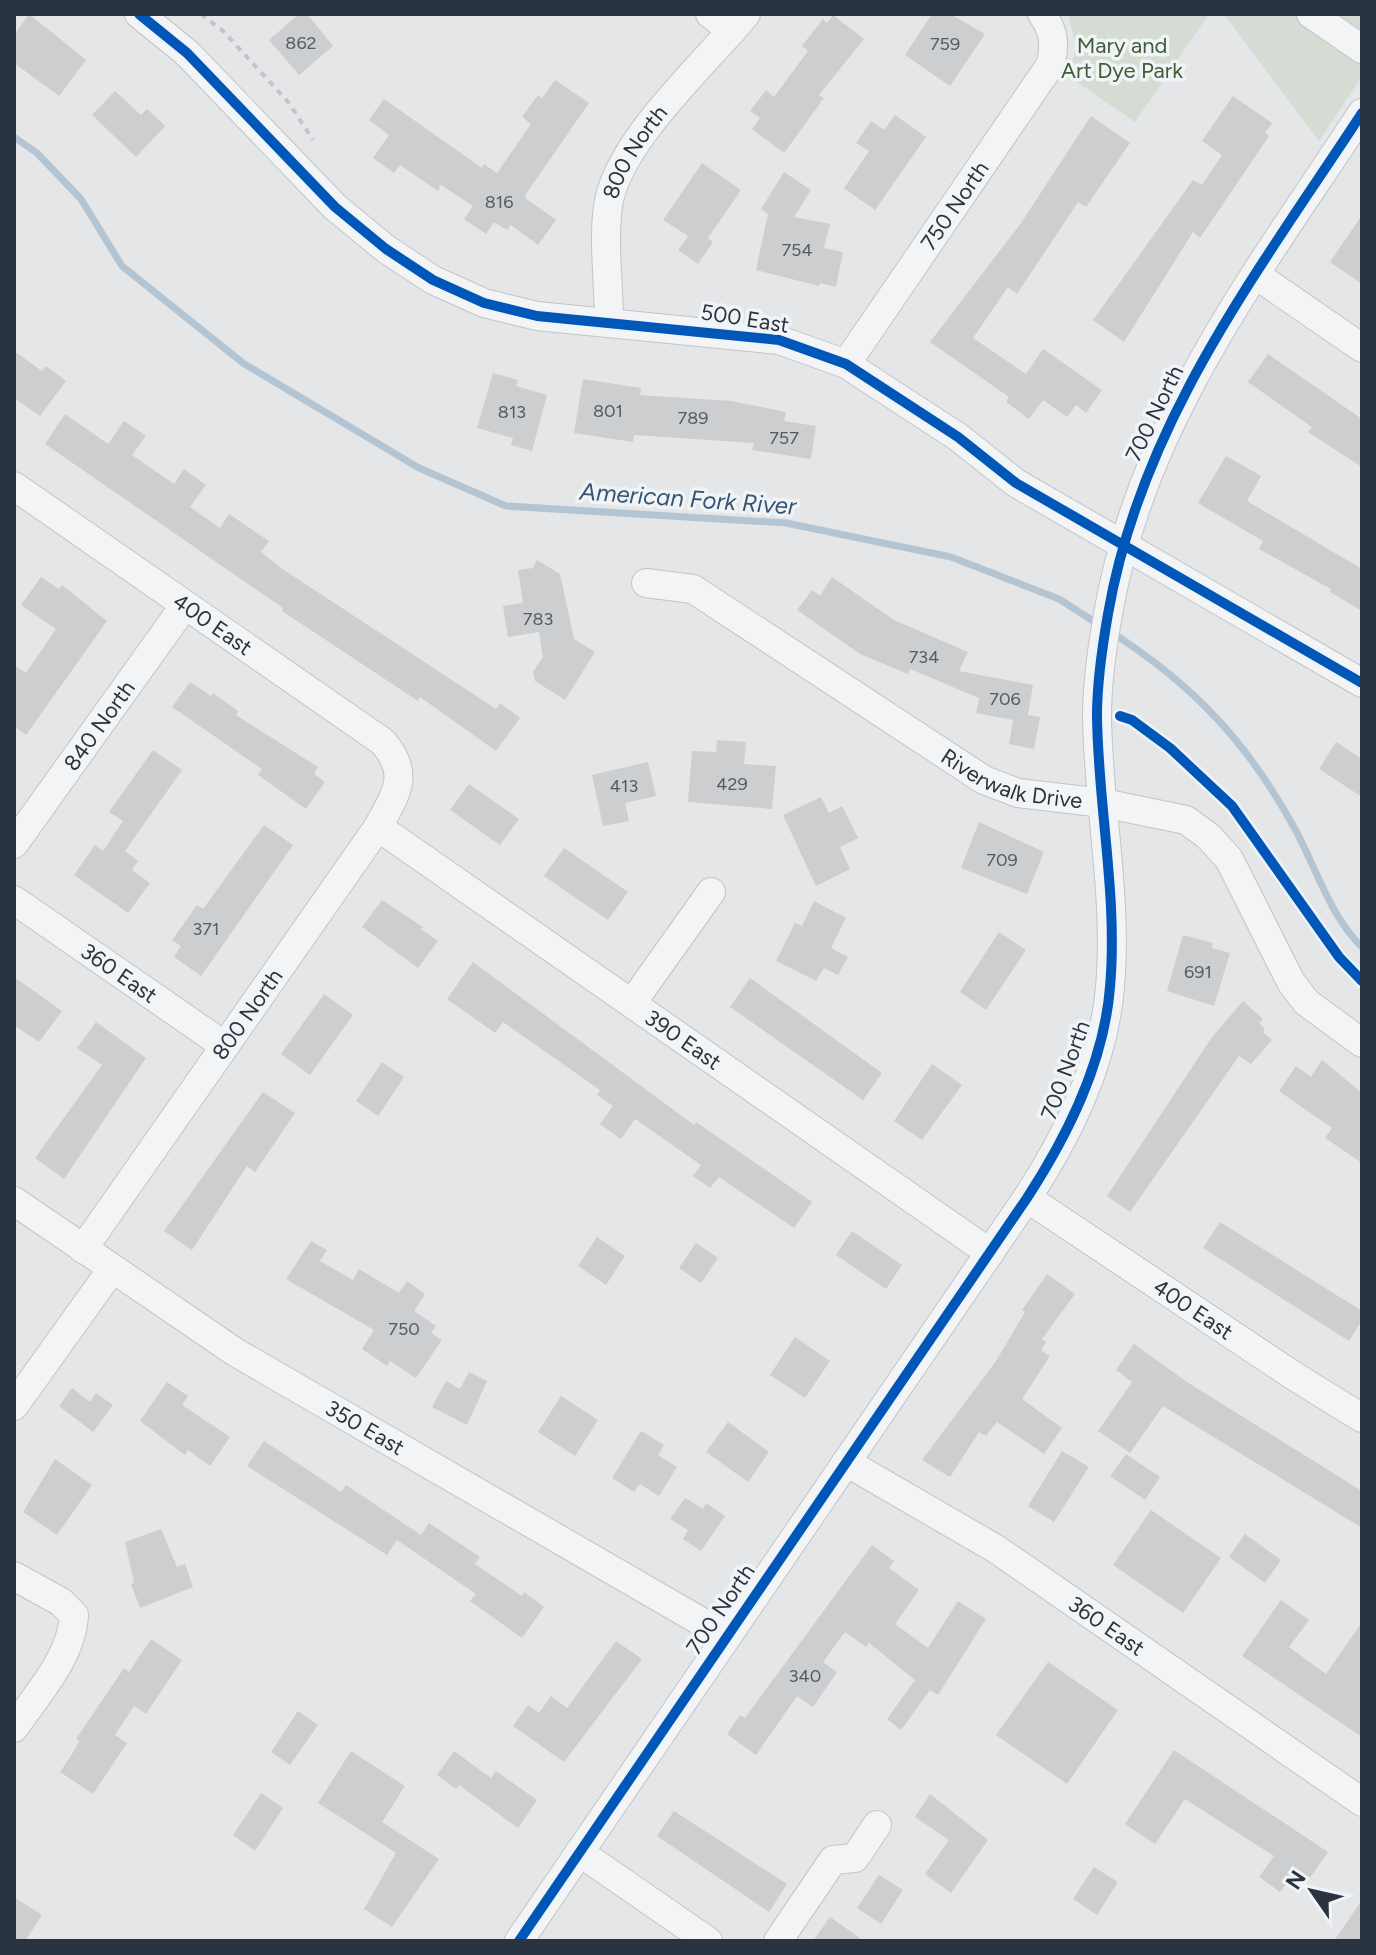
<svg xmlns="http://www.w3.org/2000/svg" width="1376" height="1955" font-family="Figtree,sans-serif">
  <rect width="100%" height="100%" fill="#e4e6e8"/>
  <path fill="#d5dcd4" d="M1068,14H1209L1135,122L1068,76L1076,47Z
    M1224,14H1362V76L1319,141Z"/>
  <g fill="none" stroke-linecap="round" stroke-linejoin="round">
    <path stroke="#b3c4d2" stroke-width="7" d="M14,137L37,153L81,199L122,266L243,363L419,468L506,506L786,523L951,557L1059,599L1101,626
      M1111,632C1194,685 1249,744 1296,831C1317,870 1330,916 1362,947"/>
  </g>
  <path fill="#ccced0" d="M29,14L86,60L59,96L14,63V35Z
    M299,14H307L333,46L299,75L269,40Z
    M932,14H950L985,34L950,86L905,55Z
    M833,15L864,39L819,95L824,98L784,153L752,129L760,118L750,111L766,90L774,97L808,51L802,46L823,19L827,23Z
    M555,80L589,103L526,194L525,198L556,220L538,245L511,225L507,230L494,222L486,234L464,219L473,206L441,185L438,191L400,165L394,173L373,158L389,135L369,120L384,99L482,168L484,164L497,173L531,124L522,117L538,95L542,98Z
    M115,91L141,115L147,109L165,126L136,157L92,115Z
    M1233,96L1272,123L1265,133L1269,136L1200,238L1193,232L1124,342L1093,320L1193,180L1202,185L1222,155L1202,141Z
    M895,115L926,137L875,210L844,188L869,151L856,143L871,121L884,130Z
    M1091,116L1130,143L1086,207L1078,202L1017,294L1008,287L973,338L1026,374L1043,349L1102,390L1086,413L1076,405L1067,417L1043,400L1029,419L1006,402L1009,397L930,342L1021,223Z
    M702,163L741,190L708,238L713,242L698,264L678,250L688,236L663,220Z
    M784,172L811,190L794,217L830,224L824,248L843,252L836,287L820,283L819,286L756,270L768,214L761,209Z
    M1362,215V284L1330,262Z
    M14,351L42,371L46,366L66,381L40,416L14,398Z
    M1268,354L1362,419V467L1308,432L1312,427L1248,382Z
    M493,373L518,380L516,386L547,395L532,451L511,445L513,438L477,428Z
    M583,379L641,388L640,395L731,401L786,412L784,421L816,426L811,459L752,450L754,443L634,435L633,442L574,433Z
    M65,414L108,444L124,421L146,436L132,455L174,484L184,469L206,485L190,507L220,528L229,514L269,541L261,552L281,568L496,709L500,703L520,718L496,751L420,697L418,701L282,611L283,608L45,444Z
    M1226,456L1261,476L1247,501L1362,569V611L1330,592L1331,589L1259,549L1263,541L1198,503Z
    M537,560L560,574L574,639L595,652L565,700L535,681L533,672L543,657L539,632L508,637L503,606L523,603L518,570L533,568Z
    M41,577L59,589L62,585L107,621L26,735L14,726V665L26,673L56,629L21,605Z
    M832,577L894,620L968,652L959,671L1033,685L1028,715L1040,717L1034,749L1009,744L1013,720L976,713L979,698L910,669L908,674L860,654L797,610L812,590L820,596Z
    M190,682L211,696L213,693L238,711L236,715L318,767L314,774L325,782L306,809L258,775L262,769L172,707Z
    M717,740L746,742L744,764L776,766L772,809L688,802L692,751L716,752Z
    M1336,742L1362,759V797L1319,769Z
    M153,750L182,770L125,851L138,861L132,870L150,883L128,913L74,875L95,845L103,851L123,821L109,812Z
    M648,762L656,796L625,803L629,821L603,826L592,775Z
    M469,784L519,819L500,845L450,810Z
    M821,797L829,813L842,806L858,838L840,847L850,869L816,886L783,815Z
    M979,822L1044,852L1027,894L961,868Z
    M264,825L293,845L201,976L174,957L181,946L172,940L197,905L203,909Z
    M564,848L628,892L608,920L544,876Z
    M382,900L423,927L421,929L438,941L418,968L362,927Z
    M814,901L846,918L831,948L848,957L838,975L824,968L816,981L776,961L795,923L802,926Z
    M999,932L1026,950L986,1010L960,992Z
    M1183,935L1213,943L1212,948L1230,953L1214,1006L1167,991Z
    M473,962L694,1125L696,1122L812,1202L794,1228L719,1177L710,1188L693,1176L701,1165L635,1119L621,1139L600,1124L613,1106L597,1095L600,1090L503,1022L495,1033L447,999Z
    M14,977L62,1011L39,1042L14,1025Z
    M750,978L882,1073L863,1100L730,1007Z
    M324,994L353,1015L310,1075L281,1054Z
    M1243,1001L1263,1019L1259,1023L1265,1029L1263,1032L1272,1040L1251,1064L1239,1056L1130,1212L1107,1196L1212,1037Z
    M96,1022L146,1058L64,1179L35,1158L102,1065L77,1048Z
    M1322,1060L1362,1093V1163L1325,1138L1332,1128L1279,1091L1296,1066L1311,1077Z
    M382,1062L404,1077L378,1116L356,1101Z
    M932,1064L962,1085L922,1140L894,1121Z
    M263,1092L295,1113L255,1172L247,1166L192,1250L164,1231Z
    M1220,1222L1362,1311V1320L1349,1341L1203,1248Z
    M852,1231L902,1265L886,1289L836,1255Z
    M597,1237L625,1256L606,1285L578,1266Z
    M311,1241L327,1250L320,1261L353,1280L359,1269L399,1293L407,1281L425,1294L414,1311L436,1326L431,1333L442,1340L416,1378L390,1361L387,1366L362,1349L374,1330L286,1279Z
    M696,1243L718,1258L701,1283L679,1268Z
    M1047,1274L1075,1294L1042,1339L1046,1342L1041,1350L1050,1356L1022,1399L1062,1428L1044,1454L997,1422L986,1436L979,1432L950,1477L922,1460L996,1361L1025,1312L1022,1310Z
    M795,1337L830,1361L805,1398L770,1375Z
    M1134,1344L1187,1382L1362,1491V1528L1163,1406L1130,1453L1098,1431L1132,1382L1116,1370Z
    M469,1372L487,1381L467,1425L432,1407L446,1381L460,1389Z
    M167,1382L188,1396L182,1405L230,1437L210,1466L188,1450L185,1455L140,1421Z
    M72,1388L90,1402L96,1393L113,1405L93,1432L59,1406Z
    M561,1396L598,1420L575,1456L538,1432Z
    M728,1422L769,1452L748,1482L706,1452Z
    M641,1431L664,1445L658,1455L677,1467L659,1496L640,1484L634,1492L612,1478Z
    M264,1441L341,1492L346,1485L421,1535L429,1523L480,1557L475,1564L522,1596L524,1592L544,1607L522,1638L470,1601L476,1594L397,1540L387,1555L247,1466Z
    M1062,1451L1089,1467L1054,1522L1028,1506Z
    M1126,1454L1160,1477L1145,1500L1110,1476Z
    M55,1459L92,1485L57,1535L23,1512Z
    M685,1498L703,1509L706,1503L725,1516L701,1551L683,1539L688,1530L670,1519Z
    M1151,1510L1221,1558L1183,1613L1113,1565Z
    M161,1529L177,1567L185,1564L193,1587L140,1608L131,1584L134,1583L125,1542Z
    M1245,1534L1281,1560L1265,1583L1229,1557Z
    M872,1545L894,1561L889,1568L919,1590L895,1624L928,1648L958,1601L986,1619L938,1695L930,1690L901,1730L887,1719L915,1680L869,1643L866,1647L845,1632L823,1662L837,1672L813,1707L797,1696L756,1755L727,1734L740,1715L745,1718Z
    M1281,1600L1309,1620L1289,1647L1326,1674L1362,1622V1737L1242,1656Z
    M151,1639L182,1660L146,1714L134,1706L115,1735L127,1743L93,1794L60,1772L74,1751L79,1741L76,1739L124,1668L129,1672Z
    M616,1641L642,1659L564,1762L513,1726L528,1705L539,1713L551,1696L567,1708Z
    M1048,1662L1118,1710L1067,1784L996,1735Z
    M298,1711L318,1725L290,1765L271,1752Z
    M1174,1750L1328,1852L1300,1892L1287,1883L1280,1892L1259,1877L1274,1856L1185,1799L1155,1844L1125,1824Z
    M351,1751L405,1786L382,1822L439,1859L392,1927L364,1909L396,1853L318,1803Z
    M454,1751L491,1778L496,1771L537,1800L518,1828L459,1785L456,1789L437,1775Z
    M261,1793L283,1808L255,1851L233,1835Z
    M930,1794L988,1840L951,1893L925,1874L949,1840L915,1817Z
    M674,1811L787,1884L769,1912L657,1836Z
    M1094,1867L1118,1882L1097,1915L1073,1899Z
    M879,1875L903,1890L881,1924L857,1908Z
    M14,1897L42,1915L25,1941H14Z
    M1362,1900V1941H1334Z
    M830,1917L864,1941H813Z"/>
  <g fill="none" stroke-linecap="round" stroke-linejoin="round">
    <g stroke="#c2c4c6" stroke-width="30">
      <g id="minor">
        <path d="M139,14L187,53L335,207L386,249L433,280L484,303L537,316L779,340L846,364L958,437L1016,483L1362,683"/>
        <path d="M710,14L732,31"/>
        <path d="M1311,14L1362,49"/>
        <path d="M1256,275L1362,348"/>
        <path id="s1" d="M609,323C609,285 603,243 608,206C617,142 705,64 746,14"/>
        <path id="s2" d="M846,364L1051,64C1055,43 1054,31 1042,14"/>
        <path id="s3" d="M14,486L383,742C411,775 396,793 378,827L83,1249"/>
        <path id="s4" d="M646,583L693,589L984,780L1018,793L1103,803L1186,820L1208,836L1229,859L1291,982L1306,1002L1362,1043"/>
        <path id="s5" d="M378,827L990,1253"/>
        <path id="s6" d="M14,844L185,605"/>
        <path id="s7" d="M14,900L225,1046"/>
        <path d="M632,1003L711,892"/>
        <path id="s8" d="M1027,1198L1294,1376L1362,1418"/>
        <path id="s9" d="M14,1201L235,1352L726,1636"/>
        <path d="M14,1406L112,1269"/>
        <path id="s10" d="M846,1462L996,1549L1362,1802"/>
        <path d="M14,1576L61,1602L74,1615C72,1657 37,1694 14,1728"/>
        <path d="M579,1852L708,1941"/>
        <path d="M519,1941L1027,1198C1068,1135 1104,1063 1110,987C1118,896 1098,807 1097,716C1097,682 1102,648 1108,614C1141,422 1258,272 1362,113"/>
        <path d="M778,1941L833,1860L855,1858L877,1825"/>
      </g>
    </g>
    <path stroke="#c2c4c7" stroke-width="4" stroke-dasharray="6 6" stroke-linecap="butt" d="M201,14L223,31L289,103L313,140"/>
    <use href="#minor" stroke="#f3f4f5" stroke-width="28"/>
    <g stroke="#f1f4f7" stroke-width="15">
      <path id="cycleway" d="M139,14L187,53L335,207L386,249L433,280L484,303L537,316L779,340L846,364L958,437L1016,483L1362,683
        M1120,716L1132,720L1170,748L1232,806L1339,957L1362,981
        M519,1941L1027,1198C1068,1135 1104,1063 1110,987C1118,896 1098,807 1097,716C1097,682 1102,648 1108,614C1141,422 1258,272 1362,113"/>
    </g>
    <use href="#cycleway" stroke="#0057b8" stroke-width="10"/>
  </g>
  <g text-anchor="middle" stroke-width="7" stroke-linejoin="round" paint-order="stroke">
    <g font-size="18" fill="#535b66">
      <text x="301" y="49">862</text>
      <text x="945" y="50">759</text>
      <text x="499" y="208">816</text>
      <text x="797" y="256">754</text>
      <text x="608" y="417">801</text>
      <text x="512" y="418">813</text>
      <text x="693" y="424">789</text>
      <text x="784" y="444">757</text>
      <text x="538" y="625">783</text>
      <text x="924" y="663">734</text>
      <text x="1005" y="705">706</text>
      <text x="732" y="790">429</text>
      <text x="624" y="792">413</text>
      <text x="1002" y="866">709</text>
      <text x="206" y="935">371</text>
      <text x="1198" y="978">691</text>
      <text x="404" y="1335">750</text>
      <text x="805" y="1682">340</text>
    </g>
    <g font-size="22" fill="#415d38" stroke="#f1f4f7">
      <text x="1122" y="53">Mary and<tspan x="1122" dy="25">Art Dye Park</tspan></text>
    </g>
    <g font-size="22" fill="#2a3441" stroke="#f1f4f7">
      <text dy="8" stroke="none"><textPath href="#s1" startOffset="178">800 North</textPath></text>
      <text dy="8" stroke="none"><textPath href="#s2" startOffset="192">750 North</textPath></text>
      <text transform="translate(745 318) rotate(9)" y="8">500 East</text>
      <text transform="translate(1154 413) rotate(-64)" y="8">700 North</text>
      <text dy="8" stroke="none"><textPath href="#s3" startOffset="242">400 East</textPath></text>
      <text dy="8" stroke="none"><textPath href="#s6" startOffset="146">840 North</textPath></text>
      <text dy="8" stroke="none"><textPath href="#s4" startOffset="422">Riverwalk Drive</textPath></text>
      <text dy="8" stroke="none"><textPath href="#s7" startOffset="128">360 East</textPath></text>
      <text transform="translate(247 1014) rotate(-55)" y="8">800 North</text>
      <text dy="8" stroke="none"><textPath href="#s5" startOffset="372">390 East</textPath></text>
      <text transform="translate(1065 1070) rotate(-70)" y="8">700 North</text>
      <text dy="8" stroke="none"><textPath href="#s8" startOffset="200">400 East</textPath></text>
      <text dy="8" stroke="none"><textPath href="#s9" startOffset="418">350 East</textPath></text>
      <text transform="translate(720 1609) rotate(-56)" y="8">700 North</text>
      <text dy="8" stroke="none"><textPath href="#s10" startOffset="308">360 East</textPath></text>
    </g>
    <g font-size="24" font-style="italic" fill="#355575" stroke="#f1f4f7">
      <text transform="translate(688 499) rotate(4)" y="8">American Fork River</text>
    </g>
  </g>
  <rect width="1376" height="1955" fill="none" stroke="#2a3441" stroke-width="32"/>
  <g transform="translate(1312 1891) rotate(304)" stroke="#f1f4f7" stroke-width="6" paint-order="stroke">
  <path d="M0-6L14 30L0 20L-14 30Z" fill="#2a3441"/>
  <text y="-12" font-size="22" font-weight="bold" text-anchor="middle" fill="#2a3441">N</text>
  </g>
</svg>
